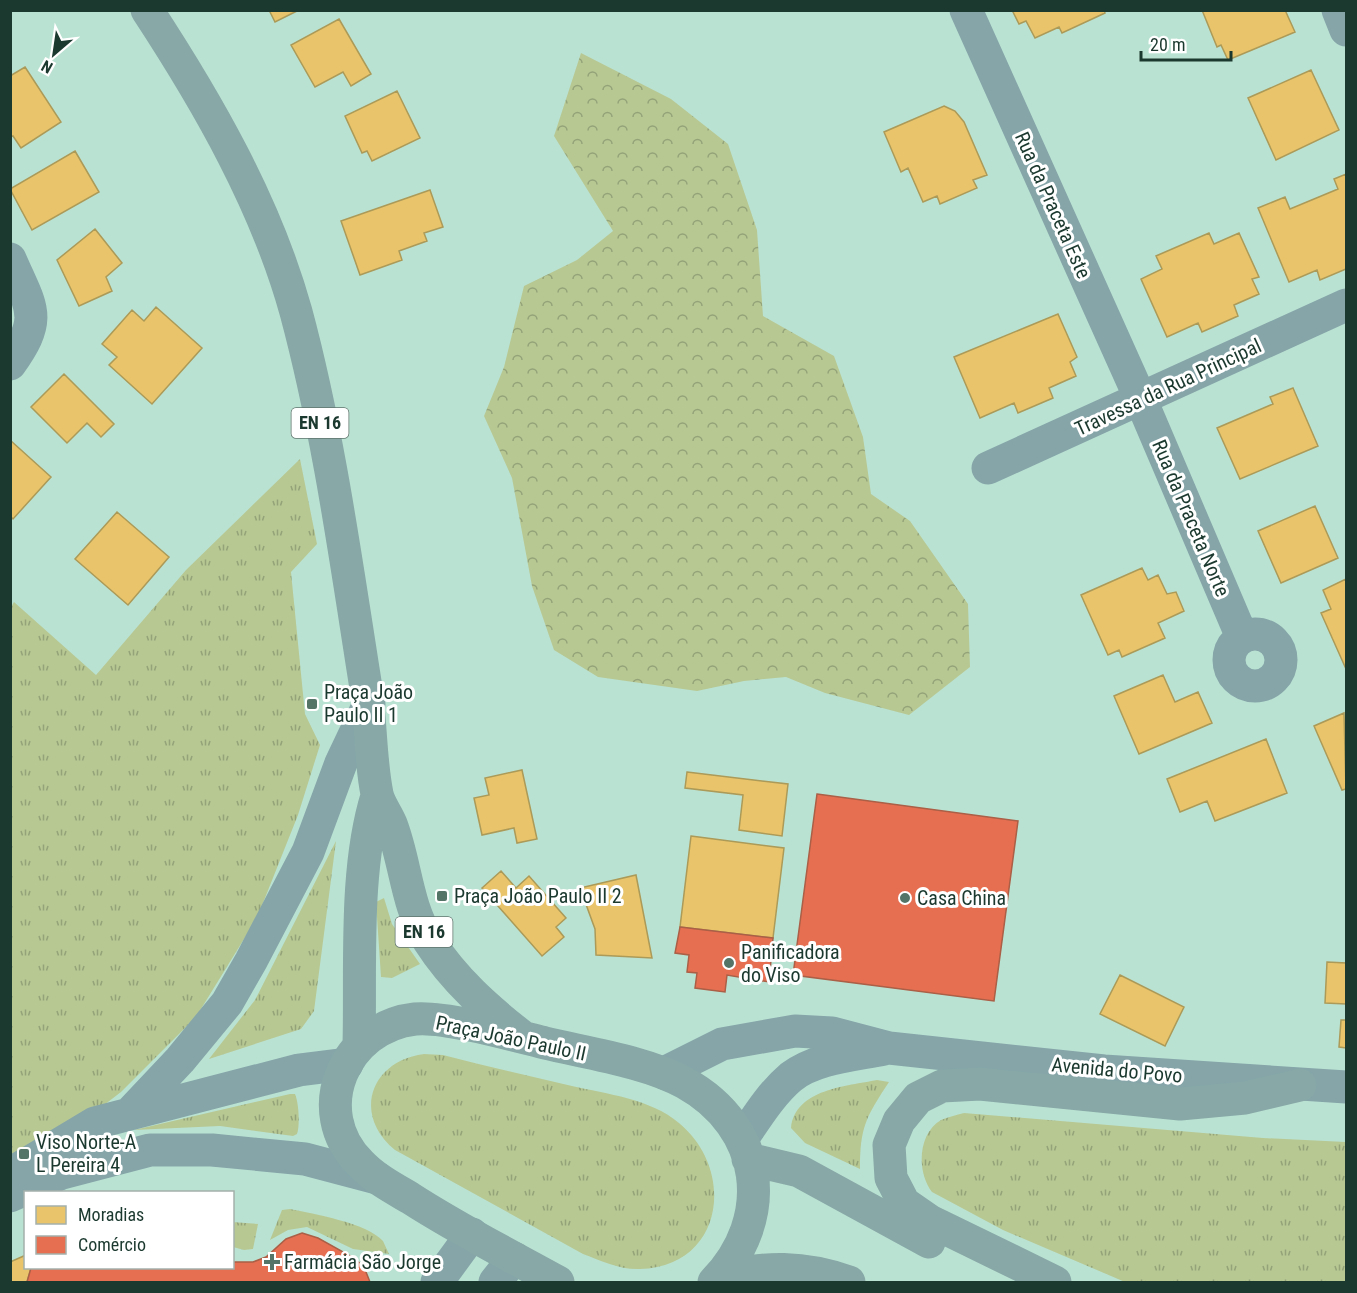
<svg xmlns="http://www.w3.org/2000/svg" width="1357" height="1293" font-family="'Roboto Condensed',sans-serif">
  <defs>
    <pattern id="grass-tufts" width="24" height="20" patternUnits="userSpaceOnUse" patternTransform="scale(1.5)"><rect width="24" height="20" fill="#b7c893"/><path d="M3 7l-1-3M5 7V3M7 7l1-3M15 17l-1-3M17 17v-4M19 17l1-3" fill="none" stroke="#94a378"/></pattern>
    <pattern id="forest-crowns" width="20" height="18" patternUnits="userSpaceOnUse" patternTransform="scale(1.5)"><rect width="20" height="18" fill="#b7c893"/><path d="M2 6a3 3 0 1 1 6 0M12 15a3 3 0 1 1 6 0" fill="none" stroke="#94a378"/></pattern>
  </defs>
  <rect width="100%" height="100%" fill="#bae2d2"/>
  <path fill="url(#grass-tufts)" d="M300,459L317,544L291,572L305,714L320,745L298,815L257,918L196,1017L121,1092L65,1135L11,1168V607L14,602L96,675L186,570Z
    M336,841L314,1011L301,1029L209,1059L255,1000Z
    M384,898L392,924L420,964L392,978L381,977L376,902Z
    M424,1054L443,1055C486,1066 529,1076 572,1086C607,1094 651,1099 679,1123C737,1171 723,1267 640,1269C620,1270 602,1261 583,1254L395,1150C352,1115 370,1061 424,1054Z
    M877,1080L889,1082C866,1117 860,1127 860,1169L805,1143L791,1128C795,1089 847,1086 877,1080Z
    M290,1094H295C299,1103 300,1126 297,1134L293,1136L220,1126L134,1130Z
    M964,1113L1263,1138L1346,1142V1282H1125L1003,1230L932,1192C917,1173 917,1134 941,1120C948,1117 956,1115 964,1113Z
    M290,1209C314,1214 367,1223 383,1241C385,1245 387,1250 389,1254L353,1249L307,1227L288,1230L270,1240L282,1210Z
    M232,1222L258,1224L253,1249L244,1250L233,1247Z"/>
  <path fill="url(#forest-crowns)" d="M581,53L671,99L728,144L757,230L763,316L834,356L863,437L871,494L910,521L968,604L970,667L909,715L825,693L786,677L744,681L697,691L598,677L554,650L532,586L512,478L484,416L504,367L524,286L577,260L613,231L554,136Z"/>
  <path fill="#e9c46a" stroke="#ab9a58" stroke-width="1.5" d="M269,10H299L275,22Z
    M1012,10H1104L1105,13L1062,33L1059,27L1035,38L1026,21L1019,24Z
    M1202,10H1285L1295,32L1228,60L1221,45L1217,47Z
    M339,19L371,74L351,86L343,72L315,87L291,45Z
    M25,67L61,122L21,148L13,136L10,137V76Z
    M1311,70L1339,130L1276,160L1248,98Z
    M397,91L420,138L372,161L367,151L362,153L345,116Z
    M944,106L955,111L964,122L987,175L973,180L977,188L940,204L937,196L923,202L908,168L901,172L884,132Z
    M75,151L99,192L32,230L10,189Z
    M1346,174V269L1320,280L1317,270L1289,282L1258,208L1285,197L1290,209L1338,189L1334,179Z
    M430,190L443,227L424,233L427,241L399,251L402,260L360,275L341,221Z
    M95,229L122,263L106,277L112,291L79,306L57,260Z
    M1209,233L1214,244L1239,233L1259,277L1252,279L1259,294L1234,305L1238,316L1202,332L1198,323L1167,337L1141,279L1162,269L1156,256Z
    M156,307L202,348L152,404L109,365L117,357L102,344L132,310L144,321Z
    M1058,314L1077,357L1070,362L1076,376L1049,388L1053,398L1018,413L1014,403L980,418L954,357Z
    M64,374L114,424L101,437L87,423L67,443L31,407Z
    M1293,388L1318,446L1240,479L1217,428L1273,404L1270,397Z
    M10,440L51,477L13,519L10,516Z
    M1315,506L1338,558L1281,583L1258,531Z
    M117,512L169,557L128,605L75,559Z
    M1142,568L1148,580L1158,575L1167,594L1176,592L1184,611L1158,623L1165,638L1122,657L1119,650L1108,655L1081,595Z
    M1346,579V669L1321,613L1331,609L1323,590Z
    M1163,675L1175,702L1198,692L1212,723L1139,754L1114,696Z
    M1344,713L1346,789L1342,790L1314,726Z
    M1266,739L1287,793L1215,821L1207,801L1180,812L1167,779Z
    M522,770L537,839L517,843L514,828L482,835L474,798L489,795L485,778Z
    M687,772L788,784L782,836L739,830L743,795L685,788Z
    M691,836L784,848L773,938L680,927Z
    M501,871L516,888L529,876L566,918L556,927L564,937L542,956L482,888Z
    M636,875L652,958L596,955L595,929L580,888Z
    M1327,962L1346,963V1004L1325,1003Z
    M1120,975L1184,1007L1165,1046L1100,1014Z
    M1341,1020H1346V1048L1339,1047Z
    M26,1255V1268H31L27,1282H10V1262Z"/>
  <path fill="#e76f51" stroke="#aa5f46" stroke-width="1.5" d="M817,794L1018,821L994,1001L793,975Z
    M680,927L773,938L769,982L727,975L725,992L695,988L697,973L687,972L689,955L675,953Z
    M302,1233L318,1238L354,1258L364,1267L370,1282H27L31,1268H232V1262H253L266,1257L286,1239Z"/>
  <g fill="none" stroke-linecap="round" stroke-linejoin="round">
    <path stroke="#85a5a9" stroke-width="33" d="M966,10L1141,400L1242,637
      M1338,10L1346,30
      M10,259C31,308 44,317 10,364
      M988,468L1346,305
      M1229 660a26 26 0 1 1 52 0a26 26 0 1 1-52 0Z
      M664,1073L722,1044L795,1031L832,1033L889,1048L1104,1071L1346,1087
      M130,1113L180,1060L227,1003L251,961L308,852L341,763L369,704
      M742,1139C757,1117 771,1094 791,1077C815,1058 855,1055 884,1049
      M10,1174L95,1123L299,1070L347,1064
      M10,1196L62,1173L150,1150H212L305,1159L377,1178
      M437,1282L472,1234
      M495,1282L514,1258"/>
    <path stroke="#87a8a7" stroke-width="33" d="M147,10C208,103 266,204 296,312C329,435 346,562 366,688C371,722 370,759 377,794C379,804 387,814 391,824C406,863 406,905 429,941C454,980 487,1009 523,1037
      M359,1045C361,967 354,870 377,796
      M748,1159L799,1171L929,1242
      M718,1278C764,1266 804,1266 849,1282
      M558,1282C509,1255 458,1229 410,1198C393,1188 374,1178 360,1163C308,1111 344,1027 415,1019C444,1016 513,1035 545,1043C587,1053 648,1062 685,1083C764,1127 776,1218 714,1282
      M1055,1282L930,1221L904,1203L891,1178L889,1145L899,1121L918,1098L942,1086L980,1084L1180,1104L1245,1098L1300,1085"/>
  </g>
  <g fill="#537467" stroke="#fff" stroke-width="2">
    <rect x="306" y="698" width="12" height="12" rx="3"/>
    <rect x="436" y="890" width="12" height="12" rx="3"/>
    <circle cx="905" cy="898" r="6"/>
    <circle cx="729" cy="963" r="6"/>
    <rect x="18" y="1148" width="12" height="12" rx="3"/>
    <path d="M269 1253h6v6h6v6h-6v6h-6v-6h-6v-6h6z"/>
  </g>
  <g text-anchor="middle" stroke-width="6" stroke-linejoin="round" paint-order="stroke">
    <g fill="#fff" stroke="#5f746d" stroke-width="1.5">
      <rect x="291.5" y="408" width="57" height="30" rx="4.5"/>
      <rect x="395.5" y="917" width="57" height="30" rx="4.5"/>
    </g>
    <g font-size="18" font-weight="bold" fill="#1b392e">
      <text x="320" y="429">EN 16</text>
      <text x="424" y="938">EN 16</text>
    </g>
    <g font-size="20" fill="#1b392e" stroke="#fff">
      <text transform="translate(1053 205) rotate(66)" y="7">Rua da Praceta Este</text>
      <text transform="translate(1168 387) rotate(-25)" y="7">Travessa da Rua Principal</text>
      <text transform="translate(1191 518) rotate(67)" y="7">Rua da Praceta Norte</text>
      <text transform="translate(511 1038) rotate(12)" y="7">Praça João Paulo II</text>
      <text transform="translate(1117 1070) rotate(5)" y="7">Avenida do Povo</text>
    </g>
    <g font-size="20" fill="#1b392e" stroke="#fff" text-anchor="start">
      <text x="324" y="699">Praça João<tspan x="324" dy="23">Paulo II 1</tspan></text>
      <text x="454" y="903">Praça João Paulo II 2</text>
      <text x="917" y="905">Casa China</text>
      <text x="741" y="959">Panificadora<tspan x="741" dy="23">do Viso</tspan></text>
      <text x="36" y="1149">Viso Norte-A<tspan x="36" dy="23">L Pereira 4</tspan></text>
      <text x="284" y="1269">Farmácia São Jorge</text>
    </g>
  </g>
  <rect width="1357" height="1293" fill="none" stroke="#1b392e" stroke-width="24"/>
  <rect x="24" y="1191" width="210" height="78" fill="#ffffff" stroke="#a4b0ab" stroke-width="1.5"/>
  <rect x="36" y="1206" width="30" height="18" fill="#e9c46a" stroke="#a4b0ab" stroke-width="1.5"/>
  <text x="78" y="1221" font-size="18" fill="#1b392e">Moradias</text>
  <rect x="36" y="1236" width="30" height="18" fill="#e76f51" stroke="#a4b0ab" stroke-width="1.5"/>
  <text x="78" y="1251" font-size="18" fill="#1b392e">Comércio</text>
  <g transform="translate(54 54) rotate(209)" stroke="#ffffff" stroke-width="4.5" paint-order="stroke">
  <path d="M0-4.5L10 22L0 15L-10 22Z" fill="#1b392e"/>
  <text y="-9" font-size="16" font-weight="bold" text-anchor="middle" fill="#1b392e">N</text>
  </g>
  <path d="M1141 51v9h90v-9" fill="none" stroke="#1b392e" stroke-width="3"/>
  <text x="1150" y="51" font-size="18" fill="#1b392e" stroke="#ffffff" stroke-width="4.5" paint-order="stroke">20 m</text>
</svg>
